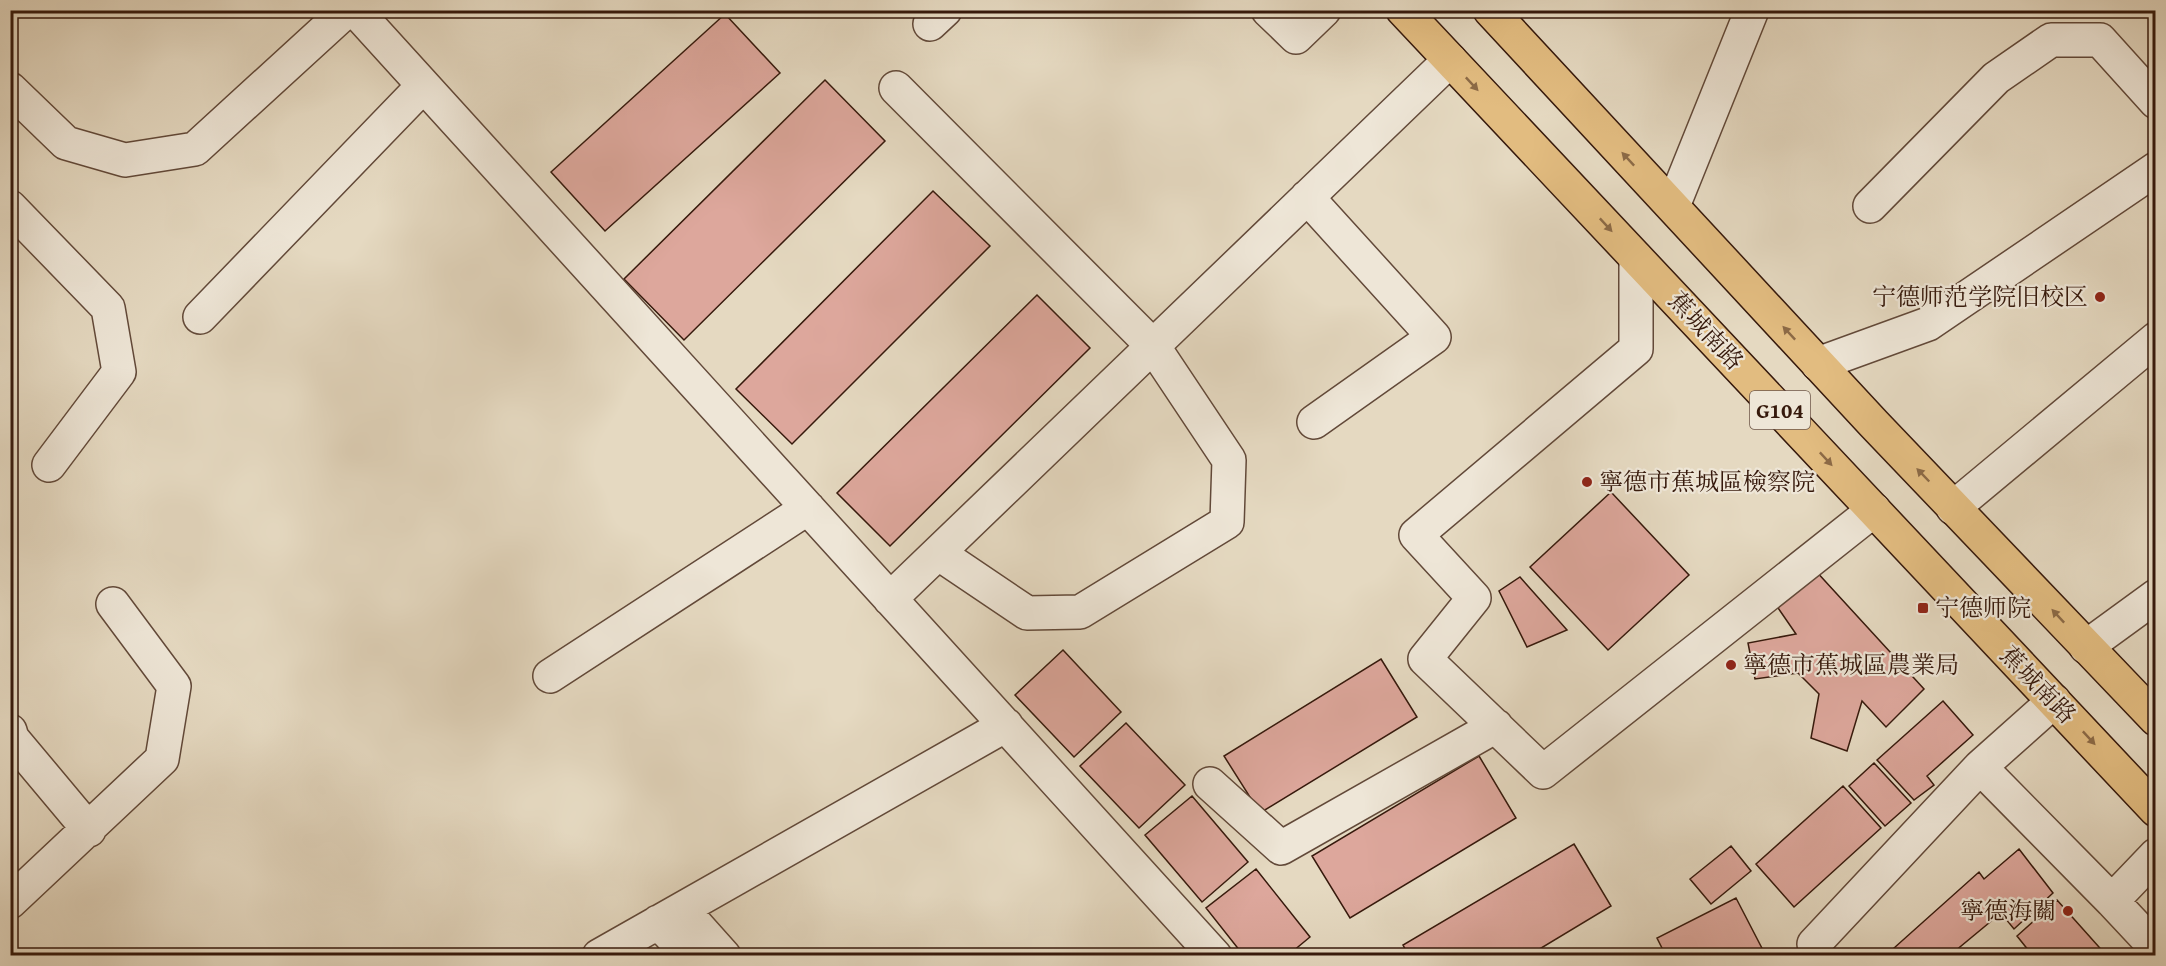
<svg xmlns="http://www.w3.org/2000/svg" width="2166" height="966" font-family="'Gentium Book Plus','Noto Serif SC',serif">
  <rect width="100%" height="100%" fill="#e5d9c1"/>
  <filter id="stains"><feTurbulence type="fractalNoise" baseFrequency=".00333" numOctaves="4"/><feColorMatrix values="0 0 0 0 .2 0 0 0 0 .09 0 0 0 0 .02 0 0 0 .5 -.17"/></filter>
  <radialGradient id="worn" r=".72"><stop offset=".6" stop-color="#630" stop-opacity="0"/><stop offset="1" stop-color="#630" stop-opacity=".3"/></radialGradient>
  <path fill="#dda79c" stroke="#36190c" stroke-width="1.5" d="M725,14L780,73L605,231L551,172Z
    M825,80L885,141L684,340L624,279Z
    M933,191L990,246L792,444L736,389Z
    M1037,295L1090,348L890,546L837,493Z
    M1611,492L1689,575L1608,650L1530,567Z
    M1814,569L1924,689L1886,727L1862,701L1847,751L1811,738L1819,694L1798,673L1755,679L1748,643L1796,634L1776,605Z
    M1520,577L1567,630L1527,647L1499,591Z
    M1063,650L1121,712L1074,757L1015,695Z
    M1381,659L1417,717L1260,813L1224,756Z
    M1943,701L1973,735L1927,776L1934,785L1914,800L1877,760Z
    M1126,723L1185,785L1139,828L1080,766Z
    M1479,756L1516,818L1350,918L1312,856Z
    M1874,763L1911,803L1885,826L1849,786Z
    M1843,786L1881,828L1794,907L1756,864Z
    M1192,796L1248,862L1202,902L1145,835Z
    M1574,844L1611,906L1528,956H1409L1403,945Z
    M1731,846L1751,871L1711,904L1690,879Z
    M2019,849L2053,893L2014,929L2001,913L1949,956H1900L1894,948L1979,872L1984,879Z
    M1256,869L1310,937L1287,956H1244L1206,908Z
    M1736,898L1766,956H1666L1657,938Z
    M2057,900L2107,956H2033L2017,936Z"/>
  <g fill="none" stroke-linecap="round" stroke-linejoin="round">
    <g stroke="#624939" stroke-width="36">
      <path id="minor" d="M355,10L1215,956
        M1268,10L1296,37L1324,10
        M930,24L945,10
        M896,88L1153,346L1229,460L1227,522L1080,612L1027,613L938,553
        M10,89L66,143L125,160L195,149L347,10
        M1307,197L1434,337L1314,422
        M1673,206L1752,10
        M1870,206L1996,78L2051,40H2100L2156,102
        M10,207L108,308L119,372L49,465
        M1636,258V349L1416,535L1474,598L1425,659L1543,772L1874,510
        M200,317L423,86
        M1818,364L1928,324L2156,169
        M1953,508L2156,339
        M890,599L1450,60
        M2086,647L2156,596
        M550,676L808,508
        M10,731L12,738L89,830
        M1980,767L2054,701
        M1210,784L1281,848L1496,726
        M2112,901L2156,948
        M10,902L162,759L174,686L113,604
        M682,909L724,956
        M658,922L690,956
        M1814,944L1980,767L2112,901L2156,855
        M599,956L1006,725"/>
    </g>
    <g stroke="#36190c" stroke-width="36">
      <path id="trunk" d="M1403,10L2156,810
        M1490,10L1874,424L2156,719"/>
    </g>
    <use href="#minor" stroke="#eee6d7" stroke-width="33"/>
    <use href="#trunk" stroke="#e2bc80" stroke-width="33"/>
  </g>
  <defs><path id="oneway-solid" d="M-6-.8H1V-3.2L6.5 0L1 3.2V.8H-6Z" transform="scale(1.5)"/></defs>
  <g fill="#8c6a46">
    <use href="#oneway-solid" transform="translate(1472 84) rotate(47)"/>
    <use href="#oneway-solid" transform="translate(1628 159) rotate(-133)"/>
    <use href="#oneway-solid" transform="translate(1606 225) rotate(47)"/>
    <use href="#oneway-solid" transform="translate(1789 333) rotate(-133)"/>
    <use href="#oneway-solid" transform="translate(1826 459) rotate(47)"/>
    <use href="#oneway-solid" transform="translate(1923 475) rotate(-134)"/>
    <use href="#oneway-solid" transform="translate(2058 616) rotate(-133)"/>
    <use href="#oneway-solid" transform="translate(2089 738) rotate(47)"/>
  </g>
  <g fill="#8f2418" stroke="#eee6d7" stroke-width="2">
    <circle cx="2100" cy="297" r="6"/>
    <circle cx="1587" cy="482" r="6"/>
    <rect x="1917" y="602" width="12" height="12" rx="3"/>
    <circle cx="1731" cy="665" r="6"/>
    <circle cx="2068" cy="911" r="6"/>
  </g>
  <g text-anchor="middle" stroke-width="4.5" stroke-linejoin="round" paint-order="stroke">
    <rect fill="#eee6d7" stroke="#6d5649" stroke-width="1.5" x="1750" y="391" width="60" height="38" rx="4.5"/>
    <g font-size="22" font-weight="bold" fill="#36190c">
      <text x="1780" y="418">G104</text>
    </g>
    <g font-size="24" fill="#36190c" stroke="#eee6d7" text-anchor="start">
      <text x="2088" y="305" text-anchor="end">宁德师范学院旧校区</text>
      <text x="1599" y="490">寧德市蕉城區檢察院</text>
      <text x="1935" y="616">宁德师院</text>
      <text x="1743" y="673">寧德市蕉城區農業局</text>
      <text x="2056" y="919" text-anchor="end">寧德海關</text>
    </g>
    <g font-size="24" fill="#36190c" stroke="#eee6d7">
      <text transform="translate(1706 331) rotate(47)" y="8">蕉城南路</text>
      <text transform="translate(2038 685) rotate(46)" y="8">蕉城南路</text>
    </g>
  </g>
  <rect width="2166" height="966" fill="none" stroke="#e5d9c1" stroke-width="36"/>
  <rect x="12" y="12" width="2142" height="942" fill="none" stroke="#36190c" stroke-width="3"/>
  <rect x="18" y="18" width="2130" height="930" fill="none" stroke="#36190c" stroke-width="1.5"/>
  <rect width="100%" height="100%" filter="url(#stains)"/>
  <rect width="100%" height="100%" fill="url(#worn)"/>
</svg>
